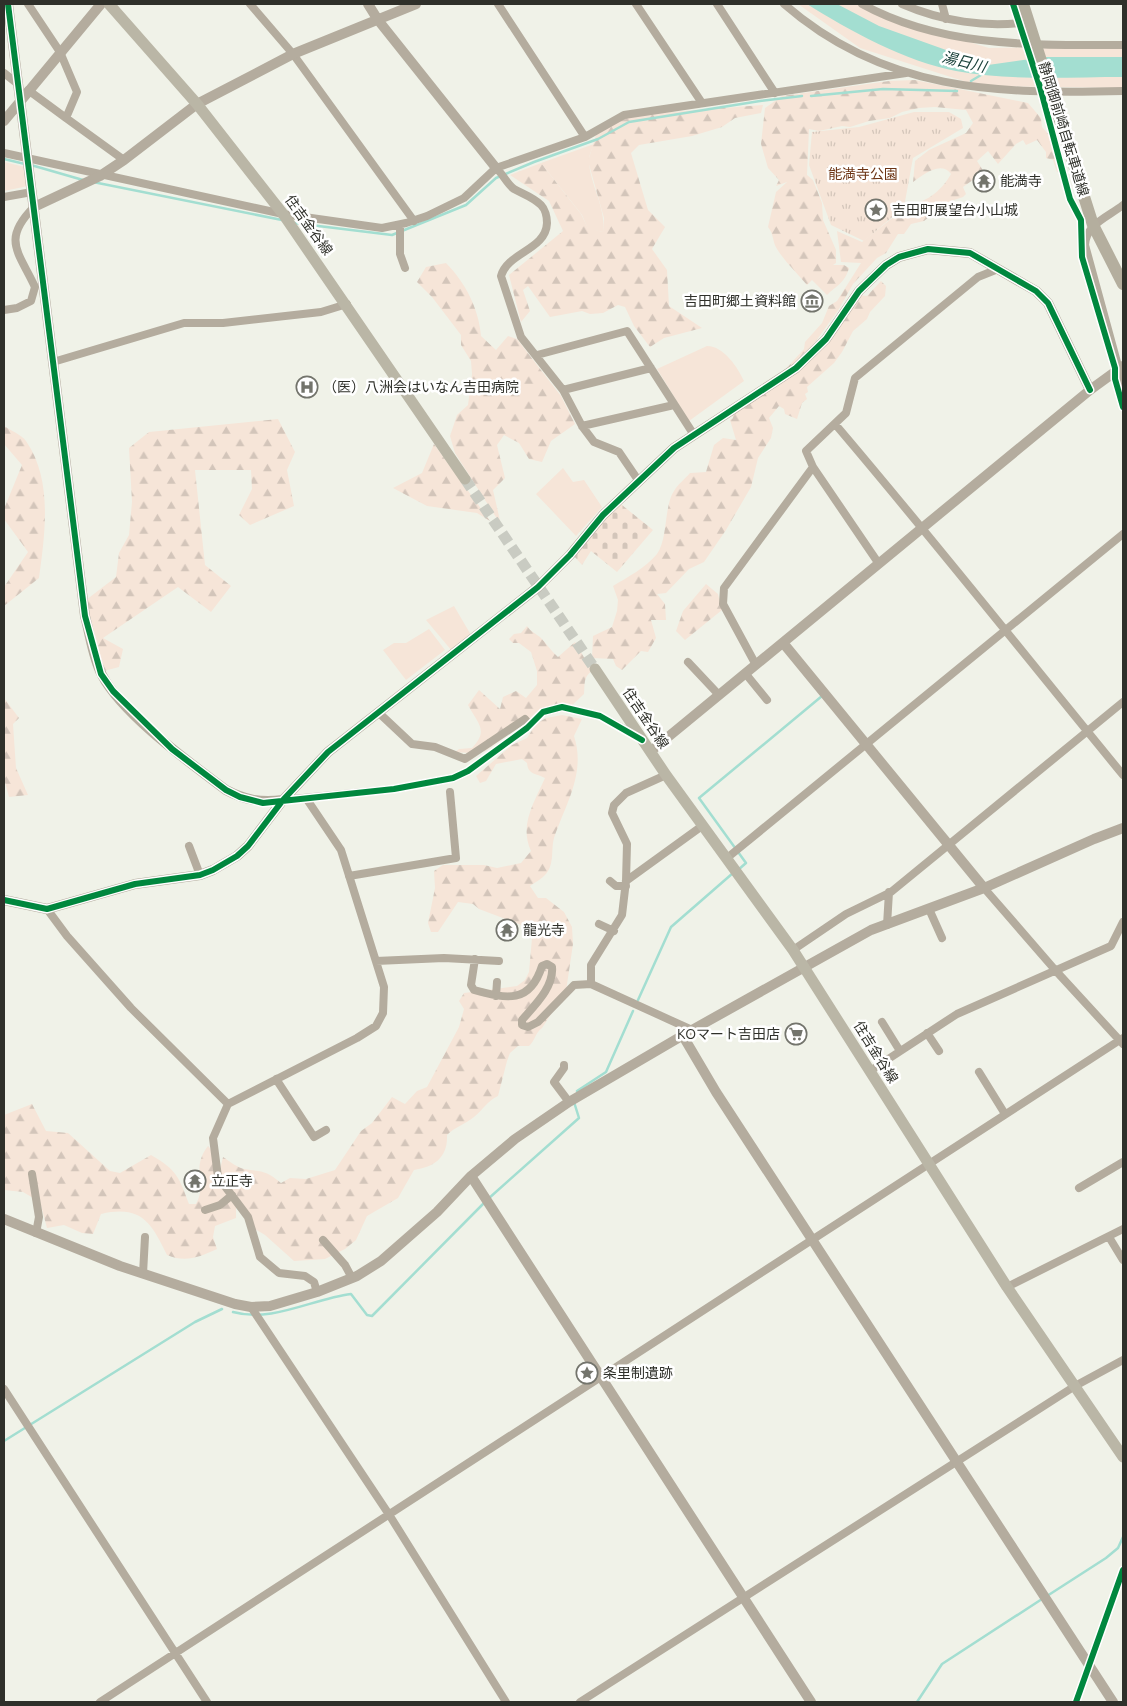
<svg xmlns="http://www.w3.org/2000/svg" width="1127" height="1706" font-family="Ubuntu,'Noto Sans JP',sans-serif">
  <defs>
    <pattern id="forest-firs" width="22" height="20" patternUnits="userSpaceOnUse" patternTransform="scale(1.25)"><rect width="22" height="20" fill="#f6e5d8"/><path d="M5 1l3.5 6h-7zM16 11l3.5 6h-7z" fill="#d3c5ba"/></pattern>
    <pattern id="cemetery-stones" width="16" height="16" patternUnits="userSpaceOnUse" patternTransform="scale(1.25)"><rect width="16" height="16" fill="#f6e5d8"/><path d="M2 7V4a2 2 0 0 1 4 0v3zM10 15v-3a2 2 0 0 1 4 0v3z" fill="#d3c5ba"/></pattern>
    <pattern id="park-tufts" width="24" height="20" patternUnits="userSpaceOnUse" patternTransform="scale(1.25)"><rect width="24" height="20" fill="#f6e5d8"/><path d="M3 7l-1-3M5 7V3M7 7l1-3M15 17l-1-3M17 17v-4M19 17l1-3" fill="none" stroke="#d3c5ba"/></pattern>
  </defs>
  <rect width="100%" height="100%" fill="#f0f2e8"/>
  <path fill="#f6e5d8" d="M798,4H868L893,19L989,48L1123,46V88L979,86L860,48Z
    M594,144C592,149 588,157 589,163C591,187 606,207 603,232L588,229L582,215L541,163Z
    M4,162L25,167L28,186L4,191Z
    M707,346C724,346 738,368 744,381L689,421L657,369Z
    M563,468L573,482L584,480L602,507L576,536L536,494Z
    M454,606L471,635L452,651L426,620Z
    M429,629L445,650L406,680L383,650L394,643H406Z"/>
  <path fill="url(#forest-firs)" d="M915,80L1028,103L1041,118L1042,127L1051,137L1060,171L1057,172L1053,160L1046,158V152L1037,140L1026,145L1023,140L1016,144L998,164L988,151L977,161L984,172L963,187L966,194L963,197L948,202L924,221L911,224L904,234H898L886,253L877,258L853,284L839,309L811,348L804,353L795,364L781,374L804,349L805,342L822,323L829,306L837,301L861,263L841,262L837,231L862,242L891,219L903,213L904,207C926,202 940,193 951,174C941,160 923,175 913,182L915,161L929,150L966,133L973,123L966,110L935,107L919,108L902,112L890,118L869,121L850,127L842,126L819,131L809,129L807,175L813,180L822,203L823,220L836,250V263L833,265H844L849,268C845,283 836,286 827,295L812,280L807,285C798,274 785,262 777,249C772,241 774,234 768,227L776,192L787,182L776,186L779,180L768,168L761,144L765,108L782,96L889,81Z
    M763,105L761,113L735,118L722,127L692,136L639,145L631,153L648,210L665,227L652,249L667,270L669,306L702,328L664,338L650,347L634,326L625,307L618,305L603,313L590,314L582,311L550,317L528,286L523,290L530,311L521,322L509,275L563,231L549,201L510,175L541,163L581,214L588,228L603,232L604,218L588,161L596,135L625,118L657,113Z
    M446,263C465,282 479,309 481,336L496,350L508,336L517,339L561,396L575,424L551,441L542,462L529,459L519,443L504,435L497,445L505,478L493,490L501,525L455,453L450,436L457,415L468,405L472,374L471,361L461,345V335L432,297L417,282L426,267Z
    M881,281L886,286L885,296L870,312L867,319L853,331L842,352L834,363L807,387L808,392L805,394L807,399L802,403L797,419L785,414L784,409L779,406L769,418L773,428L771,438L758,458L751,487L726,530L704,562L689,569L666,593L657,594L665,604L666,620H651L656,638L648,652L641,651L622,670L616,666L613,659L592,658L593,636L612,627L617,611L618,600L613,586C628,577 645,568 657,554C668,539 664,505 674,491C678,484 685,479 690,473L706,472L714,445L723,438L736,440L730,420L733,418L732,411L803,362L859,295L867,296Z
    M278,419L295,452L287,470L294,506L250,525L239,515L252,489L251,470H195L205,565L231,586L211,612L178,587L103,638L123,649L119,667L104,671L86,600L116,577L119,553L129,535L132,502L129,448L149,432Z
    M4,426C10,430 22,435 26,441C53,480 45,534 39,578L4,606V587L28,552L4,519V509L22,465L4,444Z
    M434,444L490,521L477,513L427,506L393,488L422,473Z
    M706,584L718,594L722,610L685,640L676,631L683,611Z
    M527,626C531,632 535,633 540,637C546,643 551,651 558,657L575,642L592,671C583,677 585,684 584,694L567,710L542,716L524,723L484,752L485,747L470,753L455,752L459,749L472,748C489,730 478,724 468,705L479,690L500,709L503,697L516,691L526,698L537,685V671L531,652L519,643H513L509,639L514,634L521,633Z
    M4,698L19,718L13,724L16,768L28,795L9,797L4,779Z
    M562,715L582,719L574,736C586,773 566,803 554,838C551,848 554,862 548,871C544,878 537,881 530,886L538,898H546L564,912L572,927L573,944L566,991L542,1028C535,1033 535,1041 529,1046H518L510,1053L507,1061L498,1096C487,1101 483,1110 474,1117C465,1124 455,1127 447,1135C448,1157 435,1167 414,1170L398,1198L367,1216L356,1240L345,1249L325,1259L294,1261L265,1235L255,1229L236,1201V1218L215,1226L213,1237L217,1249C199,1257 186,1263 167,1255C151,1222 141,1205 101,1214L93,1234L82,1233L64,1225L47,1228L40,1202L23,1192L4,1190V1115L32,1104L46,1131L68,1133L110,1171L120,1173L151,1155C177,1170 179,1177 189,1204H196C208,1182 190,1169 208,1146L219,1159L220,1170L223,1157C229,1161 238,1168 244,1169C263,1172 266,1170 281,1183L290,1178L306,1179L335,1170L361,1131L372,1123L392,1097L405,1104L417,1091L427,1087L459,1027L464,1009L459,1001L464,993L517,986L525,980L529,972L532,938L527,929L519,924L479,909L473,904L458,902L438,932H431L428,923L435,888L434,871L443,865H484L497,868L521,863L531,851C519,825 534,803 545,778C536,773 528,775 527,763L522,759L496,764L486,781L480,783L476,776L512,745L527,738L536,724L546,718Z"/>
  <path fill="url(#cemetery-stones)" d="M617,501L653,530L617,572L591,551L582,565L573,555Z"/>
  <path fill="url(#park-tufts)" d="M914,112H949L961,119L963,128L913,158L904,207L864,241L831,225L809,165L812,132L859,127Z"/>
  <path fill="#a3ded1" d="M807,4H837L879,26L988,65L1045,57H1122L1123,77C1068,77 1010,81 956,71C907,62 848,30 807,4Z"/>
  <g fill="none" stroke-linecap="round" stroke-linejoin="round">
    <path stroke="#a3ded1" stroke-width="2.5" d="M971,81L986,72
      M811,96L883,89L957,91
      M4,159L25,164
      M31,165L83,180
      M93,182L282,220
      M294,223L392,235L466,205L496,178L534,162L598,139L629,122L760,101L802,96
      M738,870L746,863L699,798L822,696
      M638,1000L671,927L733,873
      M577,1091L606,1072L633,1011
      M488,1199L579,1118L574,1102
      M233,1312C272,1323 312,1299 351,1294L367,1315L372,1316L484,1203
      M4,1441L195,1322L222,1309
      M1047,1596L1106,1558L1118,1548L1123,1537
      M917,1702L942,1664L1042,1599"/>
    <path stroke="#c9cbc2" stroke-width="11" stroke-dasharray="11 5.5" stroke-linecap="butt" d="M465,479L595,669"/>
    <path stroke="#b4ac9e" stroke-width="8" d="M28,4L60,52L77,92L66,118L124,160
      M250,4L293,54L414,221
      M498,4L585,137
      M636,4L702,103
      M717,4L775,93
      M784,4C885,92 996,94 1123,91
      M862,4C942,48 1034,45 1123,45
      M902,4C941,21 986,28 1028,22
      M942,4L946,19
      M4,73L18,84
      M28,90L66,118
      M4,153L283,214L382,228L406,223L427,216L464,198L496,168L585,137L624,115L906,73
      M496,168C503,174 507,184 514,189C523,194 533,197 541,205C545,209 547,217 547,223C546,250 508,252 501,276L521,337L563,390L582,426L594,442L619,452L638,480
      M4,197L32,192
      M1123,205C1108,217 1086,224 1085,245L1123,384
      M400,225V254L405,268
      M4,310L17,308L31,301L35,287C19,252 1,240 34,207
      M537,355L627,331L694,435
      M53,362L184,323H223L321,312L347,304
      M563,390L651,368
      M835,424C933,539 1027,658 1123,775
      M582,426L674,405
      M813,467L879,564
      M688,662L719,695
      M756,665L723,604L724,588L813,467L806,451L846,413L855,378L978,277L998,269
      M745,673L767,700
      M379,713L412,744L435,747L465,759L525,719L530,725
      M666,775L626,793L614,805L612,813L627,844L626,881L622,915L591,965V984L692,1030
      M306,798L341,850L384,987L383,1013L376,1026L357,1038L228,1104L213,1138L218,1177L248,1217L260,1257L279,1273L305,1276L314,1282L317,1292
      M283,800L394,789L453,778L468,771L527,728L543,712L562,707L600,716L639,737
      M189,846L200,875
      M727,858L1123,534
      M349,876L456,858L450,792
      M610,881L616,886H626
      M626,881L702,826
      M984,888L1056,971L1123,1044
      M47,909L67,936L131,1008L228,1104
      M929,909L942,938
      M599,924L614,931
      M887,925L889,892
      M793,950L846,914L891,892L1123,702
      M475,959L471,985L474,990C507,999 530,1004 542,966L547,964L552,967C554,987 535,1005 522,1020V1025L528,1027L538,1022L574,985L591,984
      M376,961L444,958L499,961
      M496,996L497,982
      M882,1022L900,1051
      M927,1033L939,1051
      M564,1065V1068L554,1082L569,1102
      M870,1071L957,1014L1111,946L1123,922
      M979,1072L1005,1114
      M276,1079L314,1137L326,1130
      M32,1174L39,1217L36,1233
      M1079,1188L1123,1162
      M205,1210L220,1205L232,1195
      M1109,1237L1123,1260
      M323,1240L345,1265L352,1278
      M143,1274L145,1237
      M1007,1287L1123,1229
      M251,1307L390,1516L506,1702
      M4,1389L207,1702
      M100,1702L1123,1038
      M580,1702L1075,1386L1123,1360"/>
    <path stroke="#b4ac9e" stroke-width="10" d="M8,4L85,616C90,634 93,658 102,675C123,715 189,762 226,790C245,800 261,803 283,800
      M368,4L378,20L496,168
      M4,121L101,4
      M34,207L100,176L124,160L197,104L293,54L416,4
      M784,644L984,888
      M651,751L1090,390L1123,366
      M4,900L47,909L135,884L200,875L213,870L237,856L248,846L283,800L328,752L538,587L570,555L603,515L674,448L796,368L826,339L859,291L886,265L899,257L928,249L970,253L1036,291L1048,303L1090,390
      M683,1036L716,1092L1113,1702
      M471,1176L811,1702
      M4,1219L120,1266L235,1304L251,1307L270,1306L317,1292L357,1276L381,1261L437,1212L471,1176L515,1139L569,1102L692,1030L871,930L984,888L1094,839L1123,828"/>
    <path stroke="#bab6a6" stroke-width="11" d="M109,4L197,104L283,214L465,479
      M595,669L666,775L793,950L1007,1287L1123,1457"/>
    <path stroke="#b4ae9e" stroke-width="12" d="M1023,4L1093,225L1123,284"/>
    <g stroke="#fff" stroke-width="9">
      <path id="cycleway" d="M8,4L85,616L101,674L113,691L172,749L226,790L240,797L263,803L394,789L453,778L468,771L527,728L543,712L562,707L600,716L642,740
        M1013,4L1040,87L1070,199L1081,220L1082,257L1115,368V379L1123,407
        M4,900L47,909L135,884L200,875L213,870L237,856L248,846L283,800L328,752L538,587L570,555L603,515L674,448L796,368L826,339L859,291L886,265L899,257L928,249L970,253L1036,291L1048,303L1090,390
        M1076,1702L1123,1570"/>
    </g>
    <use href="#cycleway" stroke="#00873e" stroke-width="6"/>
  </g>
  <defs>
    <g id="temple-ring" transform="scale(1.125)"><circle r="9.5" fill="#fff" stroke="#73746c" stroke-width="1.5"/><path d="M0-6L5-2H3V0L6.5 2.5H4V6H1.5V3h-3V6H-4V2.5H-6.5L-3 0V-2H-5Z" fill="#73746c"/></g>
    <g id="sight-ring" transform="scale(1.125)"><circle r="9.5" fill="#fff" stroke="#73746c" stroke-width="1.5"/><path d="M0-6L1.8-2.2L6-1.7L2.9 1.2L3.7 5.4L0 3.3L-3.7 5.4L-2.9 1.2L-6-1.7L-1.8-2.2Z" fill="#73746c"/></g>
    <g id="museum-ring" transform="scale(1.125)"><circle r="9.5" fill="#fff" stroke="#73746c" stroke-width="1.5"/><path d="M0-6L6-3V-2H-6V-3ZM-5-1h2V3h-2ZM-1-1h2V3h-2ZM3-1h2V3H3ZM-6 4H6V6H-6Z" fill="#73746c"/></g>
    <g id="hospital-ring" transform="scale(1.125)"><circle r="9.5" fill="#fff" stroke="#73746c" stroke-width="1.5"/><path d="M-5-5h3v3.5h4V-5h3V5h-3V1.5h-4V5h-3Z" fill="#73746c"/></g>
    <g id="supermarket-ring" transform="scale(1.125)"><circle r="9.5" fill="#fff" stroke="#73746c" stroke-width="1.5"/><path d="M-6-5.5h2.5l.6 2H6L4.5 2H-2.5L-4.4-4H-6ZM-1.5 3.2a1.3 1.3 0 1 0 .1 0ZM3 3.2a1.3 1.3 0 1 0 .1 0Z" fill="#73746c"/></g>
  </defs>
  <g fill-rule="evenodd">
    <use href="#temple-ring" x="984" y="181"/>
    <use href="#sight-ring" x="876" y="210"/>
    <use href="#museum-ring" x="812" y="301"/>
    <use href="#hospital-ring" x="307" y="387"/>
    <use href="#temple-ring" x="507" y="930"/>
    <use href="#supermarket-ring" x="796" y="1034"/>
    <use href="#temple-ring" x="195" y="1181"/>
    <use href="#sight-ring" x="587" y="1373"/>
  </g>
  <g text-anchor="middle" stroke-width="5" stroke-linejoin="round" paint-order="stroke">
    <g font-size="14" fill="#2f302a" stroke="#fff">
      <text transform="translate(1064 129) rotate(73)" y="5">静岡御前崎自転車道線</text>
      <text transform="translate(309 225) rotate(54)" y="5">住吉金谷線</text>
      <text transform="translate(646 718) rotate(56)" y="5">住吉金谷線</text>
      <text transform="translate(876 1052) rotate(58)" y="5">住吉金谷線</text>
    </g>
    <g font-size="14" fill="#6c3414" stroke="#fff">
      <text x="863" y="179">能満寺公園</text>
    </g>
    <g font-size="14" fill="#2f302a" stroke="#fff" text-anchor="start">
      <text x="1000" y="186">能満寺</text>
      <text x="892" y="215">吉田町展望台小山城</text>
      <text x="796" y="306" text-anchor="end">吉田町郷土資料館</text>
      <text x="323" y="392">（医）八洲会はいなん吉田病院</text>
      <text x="523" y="935">龍光寺</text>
      <text x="780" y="1039" text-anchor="end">KOマート吉田店</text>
      <text x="211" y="1186">立正寺</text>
      <text x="603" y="1378">条里制遺跡</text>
    </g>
    <g font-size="15" font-style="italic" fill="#19403a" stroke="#fff">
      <text transform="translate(964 62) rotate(14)" y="5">湯日川</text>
    </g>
  </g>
  <rect width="1127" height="1706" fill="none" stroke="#2f302a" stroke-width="10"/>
</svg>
